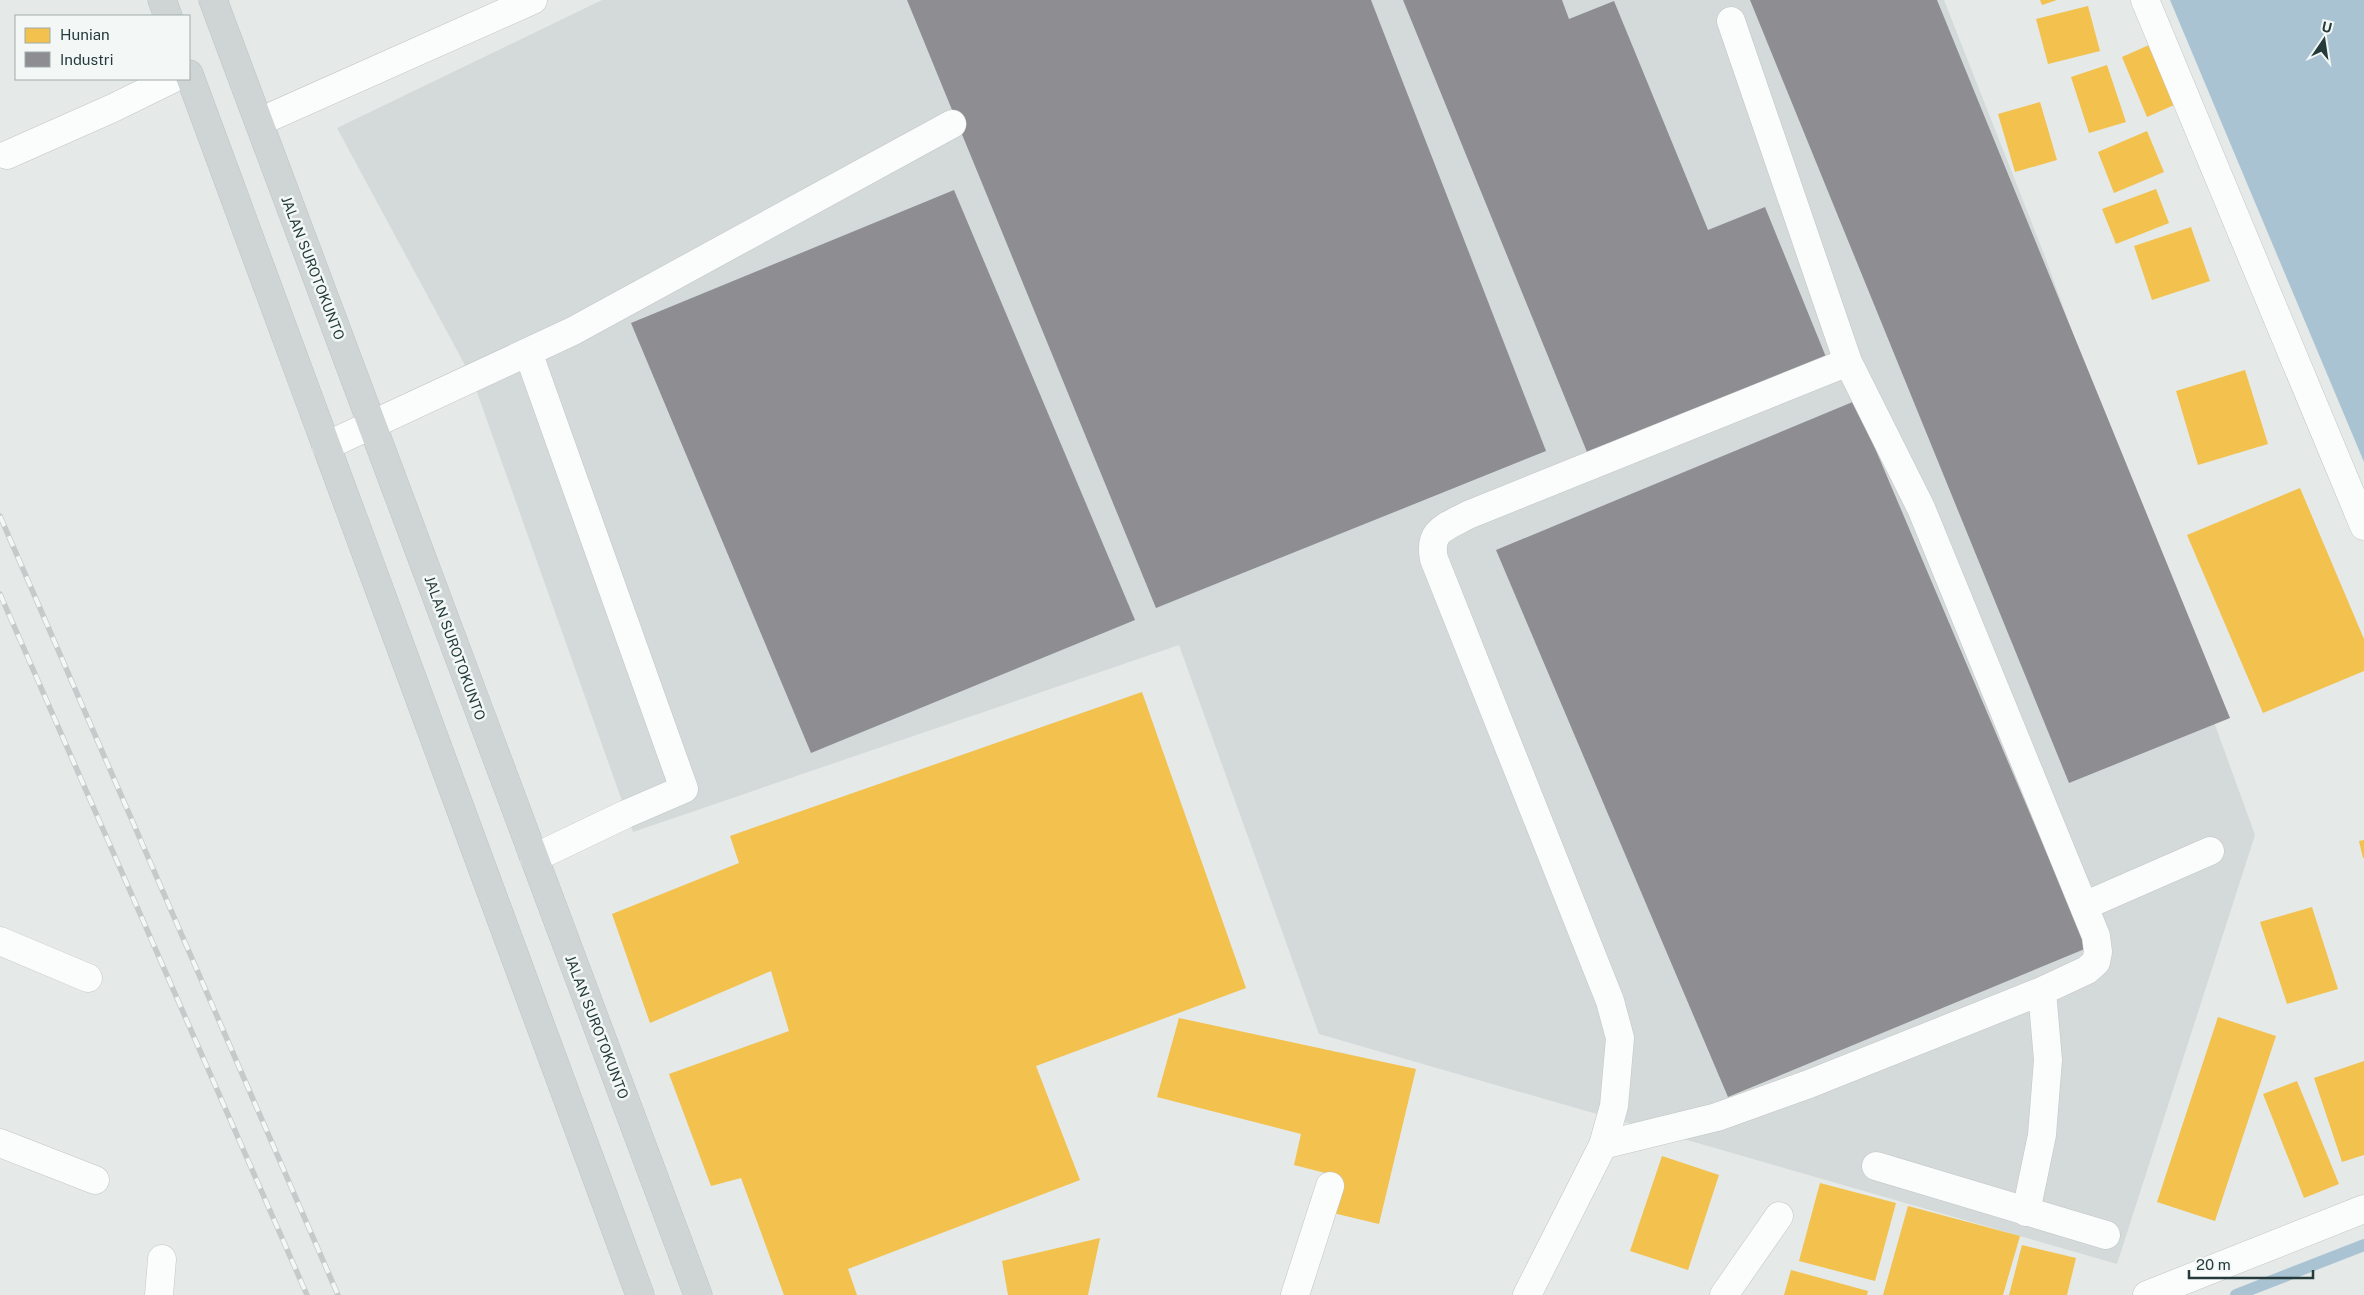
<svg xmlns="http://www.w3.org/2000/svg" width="2364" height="1295" font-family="'Public Sans',sans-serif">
  <rect width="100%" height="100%" fill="#e5e9e8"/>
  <path fill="#d3dad9" d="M602,0H1944L2044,254L2255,835L2117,1264L1319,1034L1179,645L633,832L472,378L337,128Z"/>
  <path fill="#aac3d3" d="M2170,0H2364V462Z"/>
  <path fill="#f2c14e" d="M2040,0H2057L2042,5Z
    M2088,6L2100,51L2048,64L2036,19Z
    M2149,45L2174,105L2147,117L2122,57Z
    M2107,65L2126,122L2089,133L2071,77Z
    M2040,102L2057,160L2015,172L1998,114Z
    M2147,131L2164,172L2114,193L2098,152Z
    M2156,189L2169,223L2116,244L2102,209Z
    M2191,227L2210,281L2152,300L2134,246Z
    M2245,370L2268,444L2198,465L2176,391Z
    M2300,488L2364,639V671L2263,713L2187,535Z
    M1142,692L1246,988L1036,1066L1080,1180L848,1269L857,1295H784L741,1178L711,1186L669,1074L789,1031L771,971L650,1023L612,914L739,863L730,836Z
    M2364,840V858H2363L2359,841Z
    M2312,907L2338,989L2287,1004L2260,922Z
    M2218,1017L2276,1036L2215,1221L2157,1202Z
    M1179,1018L1416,1069L1379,1224L1333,1213L1341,1177L1294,1165L1301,1134L1157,1097Z
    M2364,1061V1155L2342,1162L2314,1078Z
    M2297,1081L2339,1184L2304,1198L2263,1094Z
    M1662,1156L1719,1175L1688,1270L1630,1251Z
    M1820,1183L1896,1203L1875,1281L1799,1261Z
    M1908,1206L2020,1236L2003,1295H1883Z
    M1100,1238L1088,1295H1008L1002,1261Z
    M2022,1245L2076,1258L2067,1295H2009Z
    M1791,1270L1868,1291L1867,1295H1784Z"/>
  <path fill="#8d8d92" d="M907,0H1371L1546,451L1156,608Z
    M1403,0H1562L1569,19L1614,1L1708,230L1765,207L1826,357L1587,452Z
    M1750,0H1937L2230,718L2069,783Z
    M954,190L1135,620L811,753L631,323Z
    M1855,401L2087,948L1728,1097L1496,550Z"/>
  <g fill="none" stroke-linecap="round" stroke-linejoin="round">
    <path stroke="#aac3d3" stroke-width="12" d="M2236,1295L2364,1245"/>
    <g stroke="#c2c6c5" stroke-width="29">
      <path id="minor" d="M2145,0L2364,526
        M259,122L533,0
        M7,155L113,108L172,79
        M528,352L684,789L626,814L534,858
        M326,446L573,331L952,124
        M2084,906L2210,851
        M0,941L88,978
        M0,1143L95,1180
        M1603,1145L1717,1117L1809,1084L2042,991L2087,970L2096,962L2098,952L2096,936L1921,508L1848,362
        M1876,1166L2106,1235
        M2026,1212L2042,1135L2048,1060L2042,991
        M159,1295L162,1259
        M1295,1295L1330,1186
        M1527,1295L1603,1145L1614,1106L1620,1038L1610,1001L1434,559C1428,530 1446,527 1468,515L1848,362L1731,21
        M1724,1295L1779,1216
        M2147,1295L2364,1209"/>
    </g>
    <g stroke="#bdc4c4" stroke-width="29">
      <path id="major" d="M162,0L168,16
        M213,0L698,1295
        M189,74L640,1295"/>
    </g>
    <use href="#minor" stroke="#fbfcfc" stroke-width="28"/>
    <use href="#major" stroke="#ced5d4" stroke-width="28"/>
    <g stroke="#c7caca" stroke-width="5.5">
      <path id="rail" d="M0,516L338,1295
        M0,594L307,1295"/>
    </g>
    <use href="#rail" stroke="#f3f8f7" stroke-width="4" stroke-dasharray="11" stroke-linecap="butt"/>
  </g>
  <g text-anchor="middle" stroke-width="5" stroke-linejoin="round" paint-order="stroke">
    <g font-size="14" fill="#253a3a" stroke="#f3f8f7">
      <text transform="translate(313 268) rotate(69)" y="5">JALAN SUROTOKUNTO</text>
      <text transform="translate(455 648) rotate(70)" y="5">JALAN SUROTOKUNTO</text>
      <text transform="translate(597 1027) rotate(69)" y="5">JALAN SUROTOKUNTO</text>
    </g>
  </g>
  <rect x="15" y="15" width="175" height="65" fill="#f3f8f7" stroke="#a1acab"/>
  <rect x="25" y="28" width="25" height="15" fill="#f2c14e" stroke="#a1acab"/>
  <text x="60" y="40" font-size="15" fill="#253a3a">Hunian</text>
  <rect x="25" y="52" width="25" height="15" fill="#8d8d92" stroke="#a1acab"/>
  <text x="60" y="65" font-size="15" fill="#253a3a">Industri</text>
  <g transform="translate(2324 40) rotate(13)" stroke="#f3f8f7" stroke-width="4" paint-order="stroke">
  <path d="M0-4L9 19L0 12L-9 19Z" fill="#253a3a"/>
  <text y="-8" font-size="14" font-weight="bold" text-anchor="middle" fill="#253a3a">U</text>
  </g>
  <path d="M2189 1270v8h124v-8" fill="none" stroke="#253a3a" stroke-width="2.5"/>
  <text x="2196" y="1270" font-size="15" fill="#253a3a" stroke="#f3f8f7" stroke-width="4" paint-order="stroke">20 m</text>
</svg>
